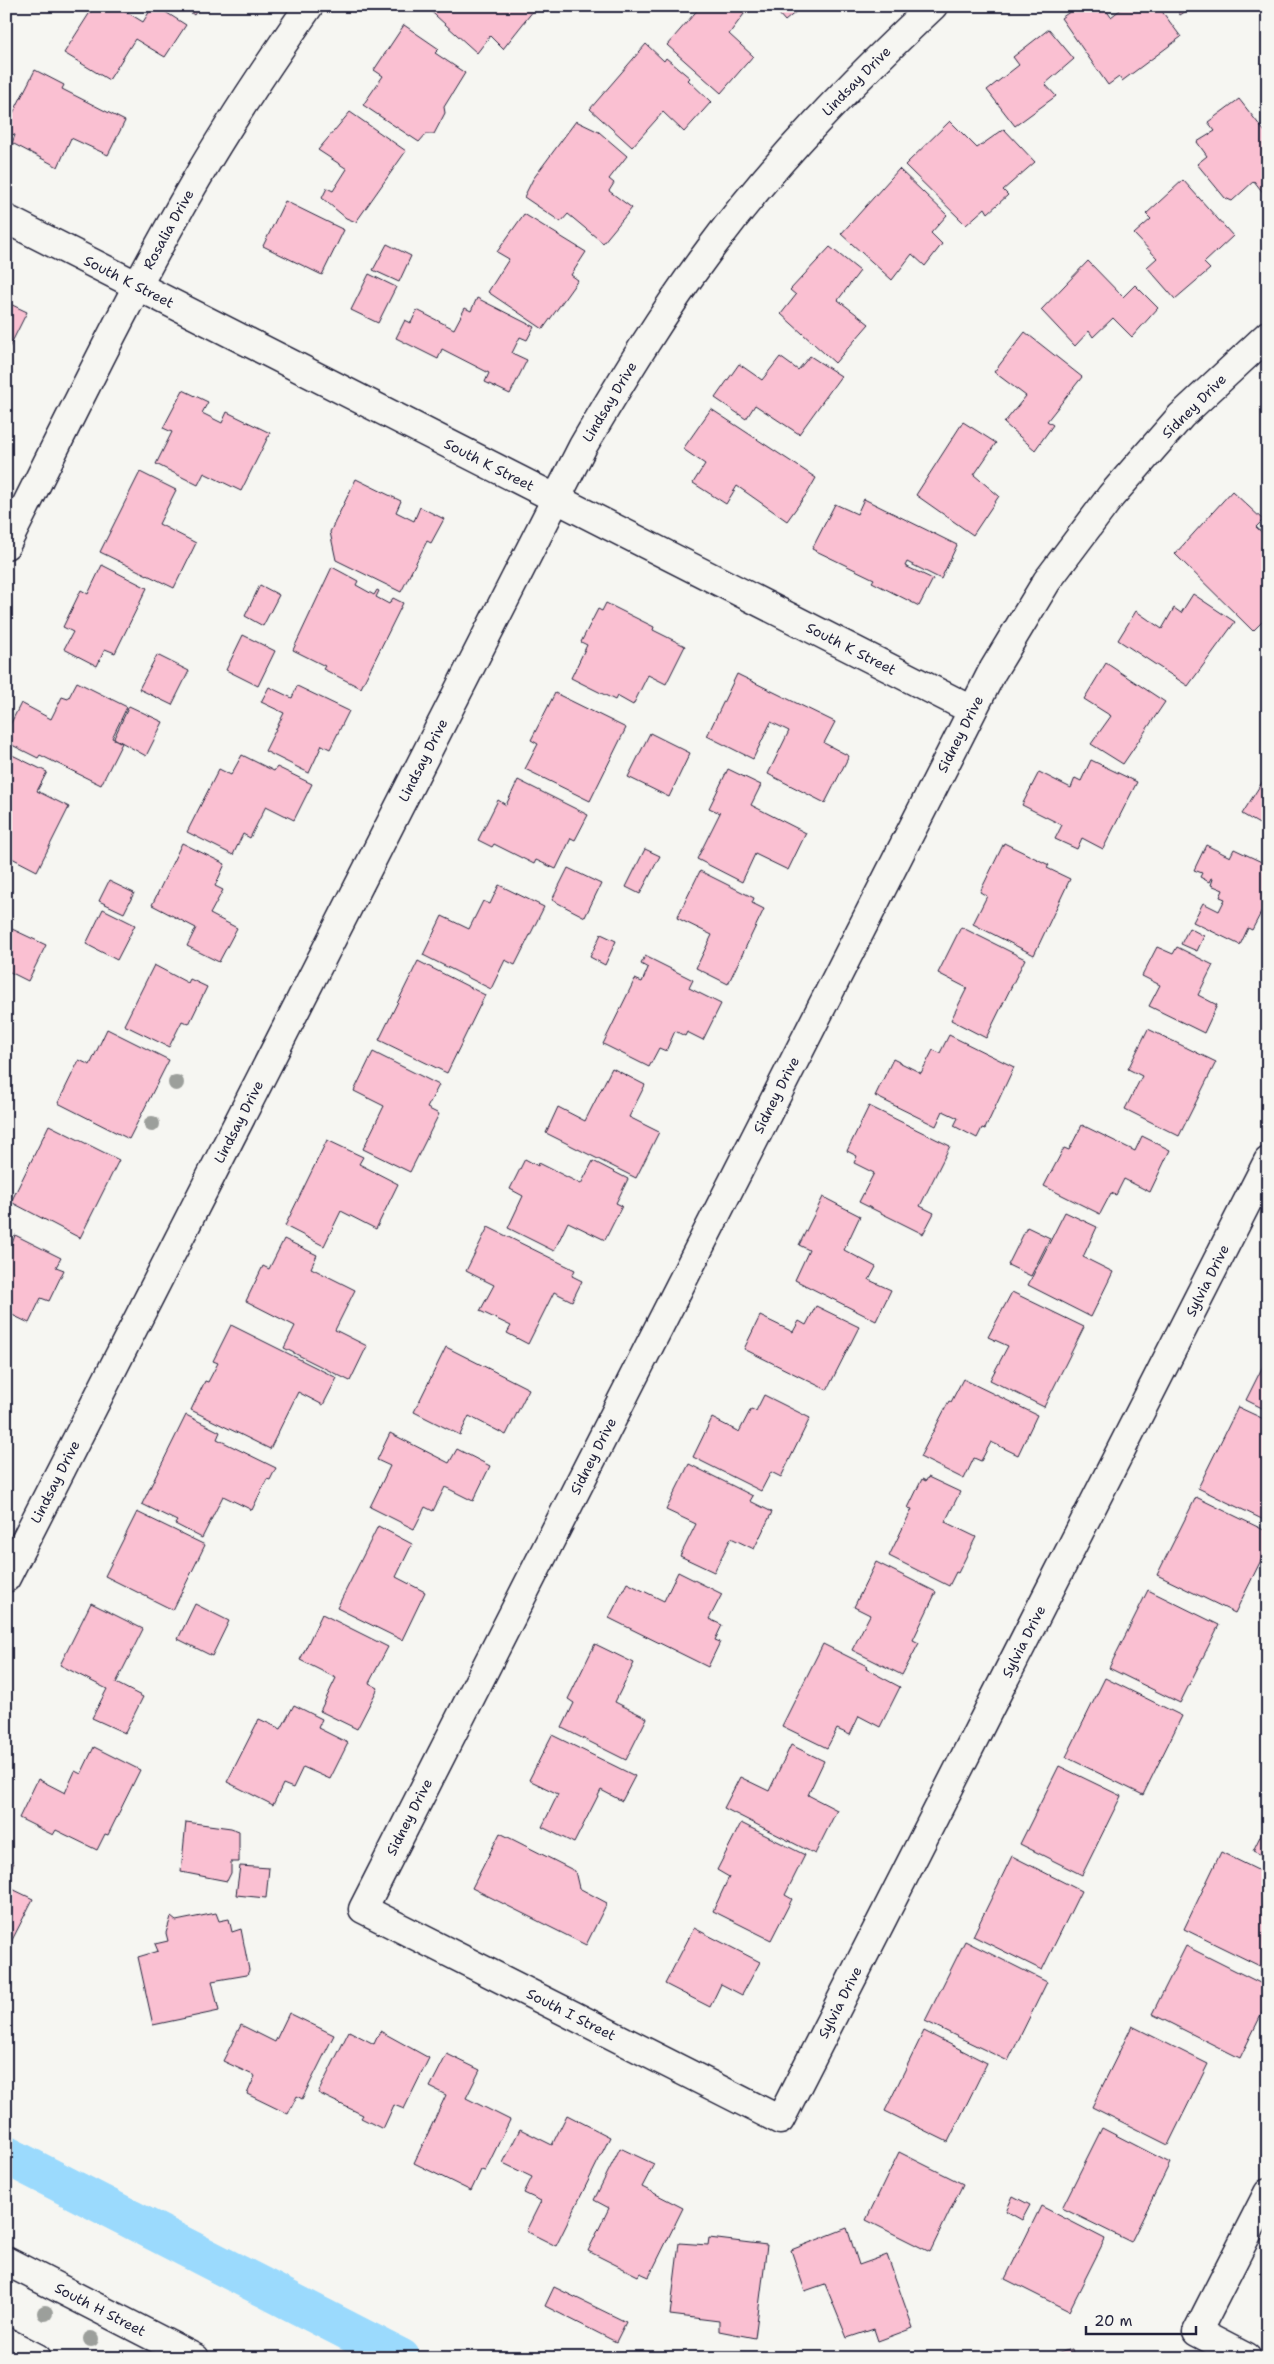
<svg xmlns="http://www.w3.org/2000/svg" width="1274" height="2364" font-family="'Shantell Sans',sans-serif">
  <rect width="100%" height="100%" fill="#f6f6f2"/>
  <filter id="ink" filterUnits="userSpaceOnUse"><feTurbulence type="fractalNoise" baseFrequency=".02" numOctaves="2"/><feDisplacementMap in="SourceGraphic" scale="10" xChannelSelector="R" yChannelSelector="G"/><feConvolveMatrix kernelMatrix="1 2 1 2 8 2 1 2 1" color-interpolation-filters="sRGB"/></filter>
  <g filter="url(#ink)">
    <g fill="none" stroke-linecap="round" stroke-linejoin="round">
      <path stroke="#9bdafd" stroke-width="39" d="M6,2155L401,2358"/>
    </g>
    <path fill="#fac0d2" stroke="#22223b" d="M94,6H117L143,22L153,6H156L186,25L165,57L135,39L109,80L64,53Z
      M182,6H200L194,15Z
      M425,6H537L503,49L490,36L477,53Z
      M701,6H750L729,34L753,56L721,93L667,45Z
      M772,6H803L785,21Z
      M1078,6H1103L1111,17L1125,6H1132L1135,9L1139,6H1158L1181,37L1122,81L1119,77L1108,85L1061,18Z
      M1175,6H1194L1180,15Z
      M404,25L439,49L435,53L465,73L444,107L445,113L434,134H426L419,142L363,105L383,76L374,70Z
      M1049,29L1074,59L1045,84L1056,96L1015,126L987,90L1019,65L1013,57Z
      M646,44L664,61L666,58L690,78L688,80L711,102L684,132L663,112L632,147L590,109Z
      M35,70L64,85L62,89L125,121L108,155L71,138L58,167L12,143L15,135L6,132V127Z
      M1239,99L1265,132L1268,131V199L1254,181L1232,201L1225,198L1197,164L1207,156L1197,142L1215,131L1208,122Z
      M350,112L406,151L356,222L346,218L322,198L327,188L333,191L347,169L318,150Z
      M576,121L599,132L627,156L609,179L614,183L609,191L632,208L603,243L568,214L561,222L524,197L533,179Z
      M950,121L977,148L1004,129L1035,162L1003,190L1008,195L988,213L985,208L966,225L905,165Z
      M899,169L947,215L931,233L942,244L925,266L912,254L892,280L841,234Z
      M1183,180L1233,236L1204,263L1210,269L1175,299L1147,267L1157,258L1134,234L1151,219L1146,214Z
      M285,201L344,230L322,275L263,246Z
      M524,214L586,252L571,275L578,280L543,329L488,292L509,259L497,252Z
      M387,244L411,256L399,282L373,270Z
      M830,247L860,271L838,300L869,324L835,363L781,314L796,295L790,290Z
      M1088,261L1123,297L1135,285L1158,308L1132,337L1113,318L1093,337L1089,331L1075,346L1041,310Z
      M369,274L396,287L378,323L351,310Z
      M477,298L534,327L527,340L520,337L512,353L527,360L510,394L485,382L489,373L442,349L438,359L396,338L405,320L411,323L417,310L454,329L465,308L471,311Z
      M6,302L27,312L9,348L6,347Z
      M1025,332L1082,377L1047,421L1053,425L1035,450L1004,423L1026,396L994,372Z
      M810,356L841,376L799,434L755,405L746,419L715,398L739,364L762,380L780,357L798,370Z
      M183,390L208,402L202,413L222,423L227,412L270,433L241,491L204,473L198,485L156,464L172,432L163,428Z
      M711,409L816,478L808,492L787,521L737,486L726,504L693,483L705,464L683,449Z
      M963,422L996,443L974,475L999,496L973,535L916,495Z
      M140,472L176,490L159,524L196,543L174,588L100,552Z
      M356,479L401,501L396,512L414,521L420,507L444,519L431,543L427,541L401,592L336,560L330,532Z
      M1232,491L1263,520L1256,527L1268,538V616L1253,631L1175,554Z
      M864,499L957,545L941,579L907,562L905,566L933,579L919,606L872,582L874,579L812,549L835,504L857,514Z
      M102,565L147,588L115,653L105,649L97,666L64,649L73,632L63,627L81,590L88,594Z
      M332,567L358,581L356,585L374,595L377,590L379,591L376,597L389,604L393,598L403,603L361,688L323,669L325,666L293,650Z
      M260,585L279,595L263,626L245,616Z
      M1193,594L1235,622L1188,686L1118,640L1136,611L1162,629L1174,608L1181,613Z
      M606,603L654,627L653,630L685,646L666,684L648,675L633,705L617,696L615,700L571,678L587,645L581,642L598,609L602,611Z
      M243,635L275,651L258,686L226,670Z
      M157,655L189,671L172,705L139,689Z
      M1106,663L1165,702L1123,764L1091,744L1111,716L1084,699Z
      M737,674L835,722L824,743L849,756L825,803L768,774L789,731L771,722L753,759L707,736Z
      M77,682L127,707L112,738L122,743L101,785L40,755L38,758L6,742V733L21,703L51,719L62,697L68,699Z
      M297,686L349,711L330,749L322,745L309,773L265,751L284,713L261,702L269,687L292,698Z
      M555,693L626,728L590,801L525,769L538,744L531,740Z
      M129,706L163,722L146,756L114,738Z
      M650,733L690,753L669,797L628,777Z
      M6,752L47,772L37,791L69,807L37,871L6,855V803L8,799H6Z
      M242,755L274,771L277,767L312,784L294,820L266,806L250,838L243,834L233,855L187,832L219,769L231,775Z
      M1091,760L1137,782L1103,849L1082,838L1077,849L1055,839L1062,825L1022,805L1039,772L1071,788L1075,778L1081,781Z
      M728,769L761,785L751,805L806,833L788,870L755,854L742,882L697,859L720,813L709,808Z
      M1268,773V829L1242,814Z
      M518,780L588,815L575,840L571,838L556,869L536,860L534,864L494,844L492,847L478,840L498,800L506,805Z
      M182,843L225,864L215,886L223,890L210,914L237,928L219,962L187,946L196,928L152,905Z
      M1004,843L1049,865L1047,868L1070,879L1034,955L973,924L987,896L980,892Z
      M1206,845L1230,857L1234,849L1268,865V908L1264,907L1252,930L1248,928L1240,945L1193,922L1203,903L1219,911L1225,899L1220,897L1223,890L1211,885L1213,879L1211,878L1209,882L1200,877L1202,873L1194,870Z
      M645,849L660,856L640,894L626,887Z
      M568,868L601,884L585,917L552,900Z
      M700,871L754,898L752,903L764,909L728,984L696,968L712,935L677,918Z
      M109,881L134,893L124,913L99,901Z
      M499,885L544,907L515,965L505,960L491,989L423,955L442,916L469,929L483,901L490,904Z
      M103,909L135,925L117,960L86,944Z
      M961,927L1025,959L986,1038L951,1020L967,988L938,973Z
      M1189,928L1204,936L1197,951L1181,944Z
      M12,929L46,945L28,981L6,970V940Z
      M601,934L616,941L605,965L590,957Z
      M1157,947L1173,954L1177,947L1213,965L1198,995L1217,1005L1204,1033L1149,1006L1160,985L1142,976Z
      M645,956L693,980L689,988L721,1004L703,1040L687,1032L685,1036L675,1031L666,1051L659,1048L649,1067L603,1044L635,979L642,982L648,968L641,964Z
      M418,961L485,995L447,1073L379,1040Z
      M154,965L188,983L190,979L207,987L189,1024L182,1021L169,1047L124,1025Z
      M107,1029L169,1060L129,1139L58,1103L79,1060L90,1065Z
      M1148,1029L1216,1062L1179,1136L1125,1109L1142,1076L1128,1069Z
      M949,1035L1014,1067L985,1129L982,1128L977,1138L954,1126L958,1118L943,1111L936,1126L875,1096L893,1059L921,1073L933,1050L940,1053Z
      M373,1052L439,1085L427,1108L439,1114L410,1172L363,1149L384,1106L354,1091Z
      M612,1068L645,1085L629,1117L659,1132L636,1178L546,1133L558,1107L585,1121Z
      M869,1106L950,1146L920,1206L934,1213L923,1234L859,1202L874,1173L854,1163L857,1156L847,1151Z
      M49,1125L119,1160L80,1238L11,1202Z
      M1082,1125L1135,1151L1142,1136L1170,1150L1150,1192L1124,1179L1116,1195L1111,1193L1100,1214L1044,1186L1064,1148L1069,1150Z
      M327,1140L363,1157L359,1164L398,1184L376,1229L341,1211L324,1246L285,1226Z
      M525,1159L538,1166L539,1163L581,1184L593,1161L628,1179L616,1203L622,1206L605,1240L568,1222L554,1251L508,1228L523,1196L510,1189Z
      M823,1197L860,1216L844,1250L876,1267L869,1280L891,1290L876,1321L795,1280L809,1250L799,1245Z
      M1065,1212L1097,1227L1083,1257L1113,1272L1091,1317L1028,1285Z
      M488,1227L575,1270L572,1276L582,1281L572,1301L554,1292L528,1344L507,1333L511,1326L480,1311L494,1285L466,1271Z
      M1027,1227L1050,1238L1031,1276L1008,1265Z
      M15,1235L61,1258L56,1267L64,1270L49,1301L41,1298L29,1323L6,1312V1241L12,1244Z
      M284,1239L317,1255L311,1268L355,1290L335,1330L367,1346L350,1381L284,1348L295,1326L246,1301L263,1266L269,1269Z
      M1012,1292L1084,1327L1044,1407L990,1380L1008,1346L988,1337Z
      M816,1306L859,1327L827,1390L744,1349L760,1316L793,1332L799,1321L806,1325Z
      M231,1325L337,1378L323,1405L298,1392L270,1449L191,1410L205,1381L208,1382L218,1363L213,1361Z
      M446,1347L529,1389L506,1435L469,1416L460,1435L414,1412Z
      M1268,1356V1411L1246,1400Z
      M963,1379L1037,1415L1018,1455L991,1442L981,1461L974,1458L964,1479L920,1457L949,1401L951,1402Z
      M764,1395L810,1418L781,1477L771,1472L761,1491L693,1457L712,1418L739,1432L751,1409L756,1411Z
      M1238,1407L1268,1421V1522L1198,1488Z
      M186,1415L220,1432L217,1439L276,1468L270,1480L267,1479L252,1510L223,1496L202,1538L175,1524L177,1521L142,1504Z
      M390,1433L449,1463L457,1449L490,1466L473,1501L445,1487L433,1511L425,1507L414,1529L370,1507L390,1466L377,1460Z
      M689,1464L753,1496L750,1501L772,1512L754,1549L731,1538L714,1572L680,1556L696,1524L666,1510Z
      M928,1477L960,1492L945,1522L976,1537L958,1573L956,1572L949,1586L889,1556L912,1509L908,1508L922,1479L926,1481Z
      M1196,1497L1268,1532V1546L1235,1613L1157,1575Z
      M137,1512L205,1545L173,1610L105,1576Z
      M378,1526L412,1544L396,1577L425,1592L402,1640L337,1608Z
      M876,1562L936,1592L913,1640L919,1643L902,1675L852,1650L870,1615L854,1607Z
      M678,1572L722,1594L709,1619L722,1625L715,1640L720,1642L708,1667L609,1618L627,1583L664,1601Z
      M1148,1590L1219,1625L1180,1703L1109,1668Z
      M91,1603L143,1629L116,1683L143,1697L125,1733L92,1718L107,1689L60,1665Z
      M195,1604L229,1621L212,1656L178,1639Z
      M322,1614L388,1647L369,1683L378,1688L357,1729L320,1711L336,1678L300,1660Z
      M595,1644L634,1663L615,1702L647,1718L626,1760L562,1728L574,1703L568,1699Z
      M823,1644L867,1666L866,1669L900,1687L880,1727L859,1716L850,1735L837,1729L827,1748L782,1726Z
      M1105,1678L1182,1716L1143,1795L1066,1757Z
      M294,1705L322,1719L318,1728L348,1743L330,1779L303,1767L293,1788L283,1784L273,1805L227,1782L259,1719L281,1729Z
      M552,1735L635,1776L622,1801L601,1790L574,1843L542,1827L558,1794L529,1780Z
      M791,1745L824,1761L808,1795L837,1810L815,1854L724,1808L740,1777L769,1791Z
      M94,1747L140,1770L108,1835L105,1834L97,1850L56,1830L53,1835L19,1818L38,1779L65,1793L75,1771L81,1774Z
      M1059,1766L1121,1796L1082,1875L1020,1844Z
      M1268,1820V1858L1253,1851Z
      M186,1822L231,1828L239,1831V1862H231V1873L227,1881L181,1872Z
      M741,1823L805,1855L785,1895L792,1899L771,1940L713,1911L729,1877L717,1870Z
      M500,1833L575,1871L579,1888L607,1903L586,1945L472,1888Z
      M1221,1852L1268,1875V1970L1184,1929Z
      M1012,1856L1081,1891L1042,1970L973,1936Z
      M6,1859L14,1863L6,1878Z
      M240,1866L269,1868L266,1898L236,1895Z
      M6,1886L33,1899L9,1946L6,1945Z
      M216,1913L219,1921L229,1919L232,1932L241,1929L249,1970L247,1975L212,1981L219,2011L153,2025L138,1957L158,1951L155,1944L168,1941L166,1933L171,1917L176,1921Z
      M694,1928L760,1962L742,1995L721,1984L710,2007L665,1984Z
      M965,1941L1047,1982L1008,2061L925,2021Z
      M1186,1946L1268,1987V2001L1240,2058L1152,2014Z
      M289,2013L334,2035L302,2099L297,2096L288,2114L247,2094L255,2076L223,2061L241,2025L275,2042Z
      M1132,2026L1208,2064L1168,2145L1092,2107Z
      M349,2031L374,2044L380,2031L429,2058L404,2109L394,2105L383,2129L361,2118L363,2115L318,2093Z
      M924,2031L987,2063L948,2142L885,2111Z
      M447,2054L480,2070L466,2098L510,2120L485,2171L481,2170L471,2191L414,2163L446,2095L430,2087Z
      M567,2115L610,2137L556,2246L526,2231L541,2201L524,2193L532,2177L503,2163L520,2129L552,2145Z
      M1102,2128L1170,2163L1131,2242L1062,2208Z
      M620,2148L654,2164L642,2187L683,2208L649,2277L640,2273L638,2276L588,2251L609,2208L594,2200Z
      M899,2152L963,2184L930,2252L866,2220Z
      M1013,2196L1030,2205L1022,2220L1006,2211Z
      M1041,2206L1105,2239L1069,2311L1005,2279Z
      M847,2228L859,2265L887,2255L913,2328L878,2341L874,2329L847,2338L825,2284L805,2291L791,2250Z
      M709,2238L767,2245L755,2338L719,2331V2321L670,2315L679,2243L708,2245Z
      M554,2287L626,2322L616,2342L545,2306Z
      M1072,2349L1075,2358H1043Z"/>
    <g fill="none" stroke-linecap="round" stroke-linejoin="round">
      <g stroke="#22223b" stroke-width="31">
        <g id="street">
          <path id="s1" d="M6,219L972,710"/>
          <path id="s2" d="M1268,335L1181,416L1111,496L1047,581L992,672L363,1909L780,2120L1268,1161"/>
          <path id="s3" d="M6,545C67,425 125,303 192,187C228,124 268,65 309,6"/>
          <path id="s4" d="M6,1578L583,446C623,378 663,312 710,249C776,160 853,81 933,6"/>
          <path d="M1247,2358L1197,2332L1268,2193"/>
        </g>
      </g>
      <g stroke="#22223b" stroke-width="31">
        <g id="secondary">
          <path id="s5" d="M6,2261L195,2358"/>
          <path d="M6,2342L37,2358"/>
        </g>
      </g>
      <use href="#street" stroke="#f6f6f2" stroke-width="28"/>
      <use href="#secondary" stroke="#f6f6f2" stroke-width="28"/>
    </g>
    <g fill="#9c9f9b">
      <circle cx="176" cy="1083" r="8"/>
      <circle cx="152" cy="1124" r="8"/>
      <circle cx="45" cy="2313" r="8"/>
      <circle cx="91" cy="2339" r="8"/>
    </g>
  </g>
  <g text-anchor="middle" stroke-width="4" stroke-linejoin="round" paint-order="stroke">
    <g font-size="14" fill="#22223b" stroke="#f6f6f2">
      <text dy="5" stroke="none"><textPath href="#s4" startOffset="1728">Lindsay Drive</textPath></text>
      <text dy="5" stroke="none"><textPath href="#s3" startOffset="355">Rosalia Drive</textPath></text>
      <text dy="5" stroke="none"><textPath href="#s1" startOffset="138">South K Street</textPath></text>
      <text dy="5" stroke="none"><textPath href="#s4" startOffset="1322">Lindsay Drive</textPath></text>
      <text transform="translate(1194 406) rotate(-45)" y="5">Sidney Drive</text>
      <text dy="5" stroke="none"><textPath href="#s1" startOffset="542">South K Street</textPath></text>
      <text dy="5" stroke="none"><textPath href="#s1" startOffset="948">South K Street</textPath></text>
      <text transform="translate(960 734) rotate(-63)" y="5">Sidney Drive</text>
      <text dy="5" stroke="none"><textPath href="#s4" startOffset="918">Lindsay Drive</textPath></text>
      <text transform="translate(776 1095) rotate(-63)" y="5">Sidney Drive</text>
      <text dy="5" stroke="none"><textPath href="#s4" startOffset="512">Lindsay Drive</textPath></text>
      <text dy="5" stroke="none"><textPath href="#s2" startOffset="3235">Sylvia Drive</textPath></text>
      <text transform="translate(593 1456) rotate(-63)" y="5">Sidney Drive</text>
      <text dy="5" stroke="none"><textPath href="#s4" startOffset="108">Lindsay Drive</textPath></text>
      <text dy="5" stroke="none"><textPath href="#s2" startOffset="2830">Sylvia Drive</textPath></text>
      <text transform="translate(409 1817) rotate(-63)" y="5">Sidney Drive</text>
      <text dy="5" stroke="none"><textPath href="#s2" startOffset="2425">Sylvia Drive</textPath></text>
      <text dy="5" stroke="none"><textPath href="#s2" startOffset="2059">South I Street</textPath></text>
      <text dy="5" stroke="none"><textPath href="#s5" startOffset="106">South H Street</textPath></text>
    </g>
  </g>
  <rect width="1274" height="2364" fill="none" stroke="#f6f6f2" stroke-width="25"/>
  <rect x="12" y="12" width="1249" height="2339" fill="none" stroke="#22223b" stroke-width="2" filter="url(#ink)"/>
  <path d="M1086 2326v8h110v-8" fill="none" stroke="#22223b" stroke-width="2.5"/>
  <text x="1094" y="2326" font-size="15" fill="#22223b" stroke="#f6f6f2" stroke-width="4" paint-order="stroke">20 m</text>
</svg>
